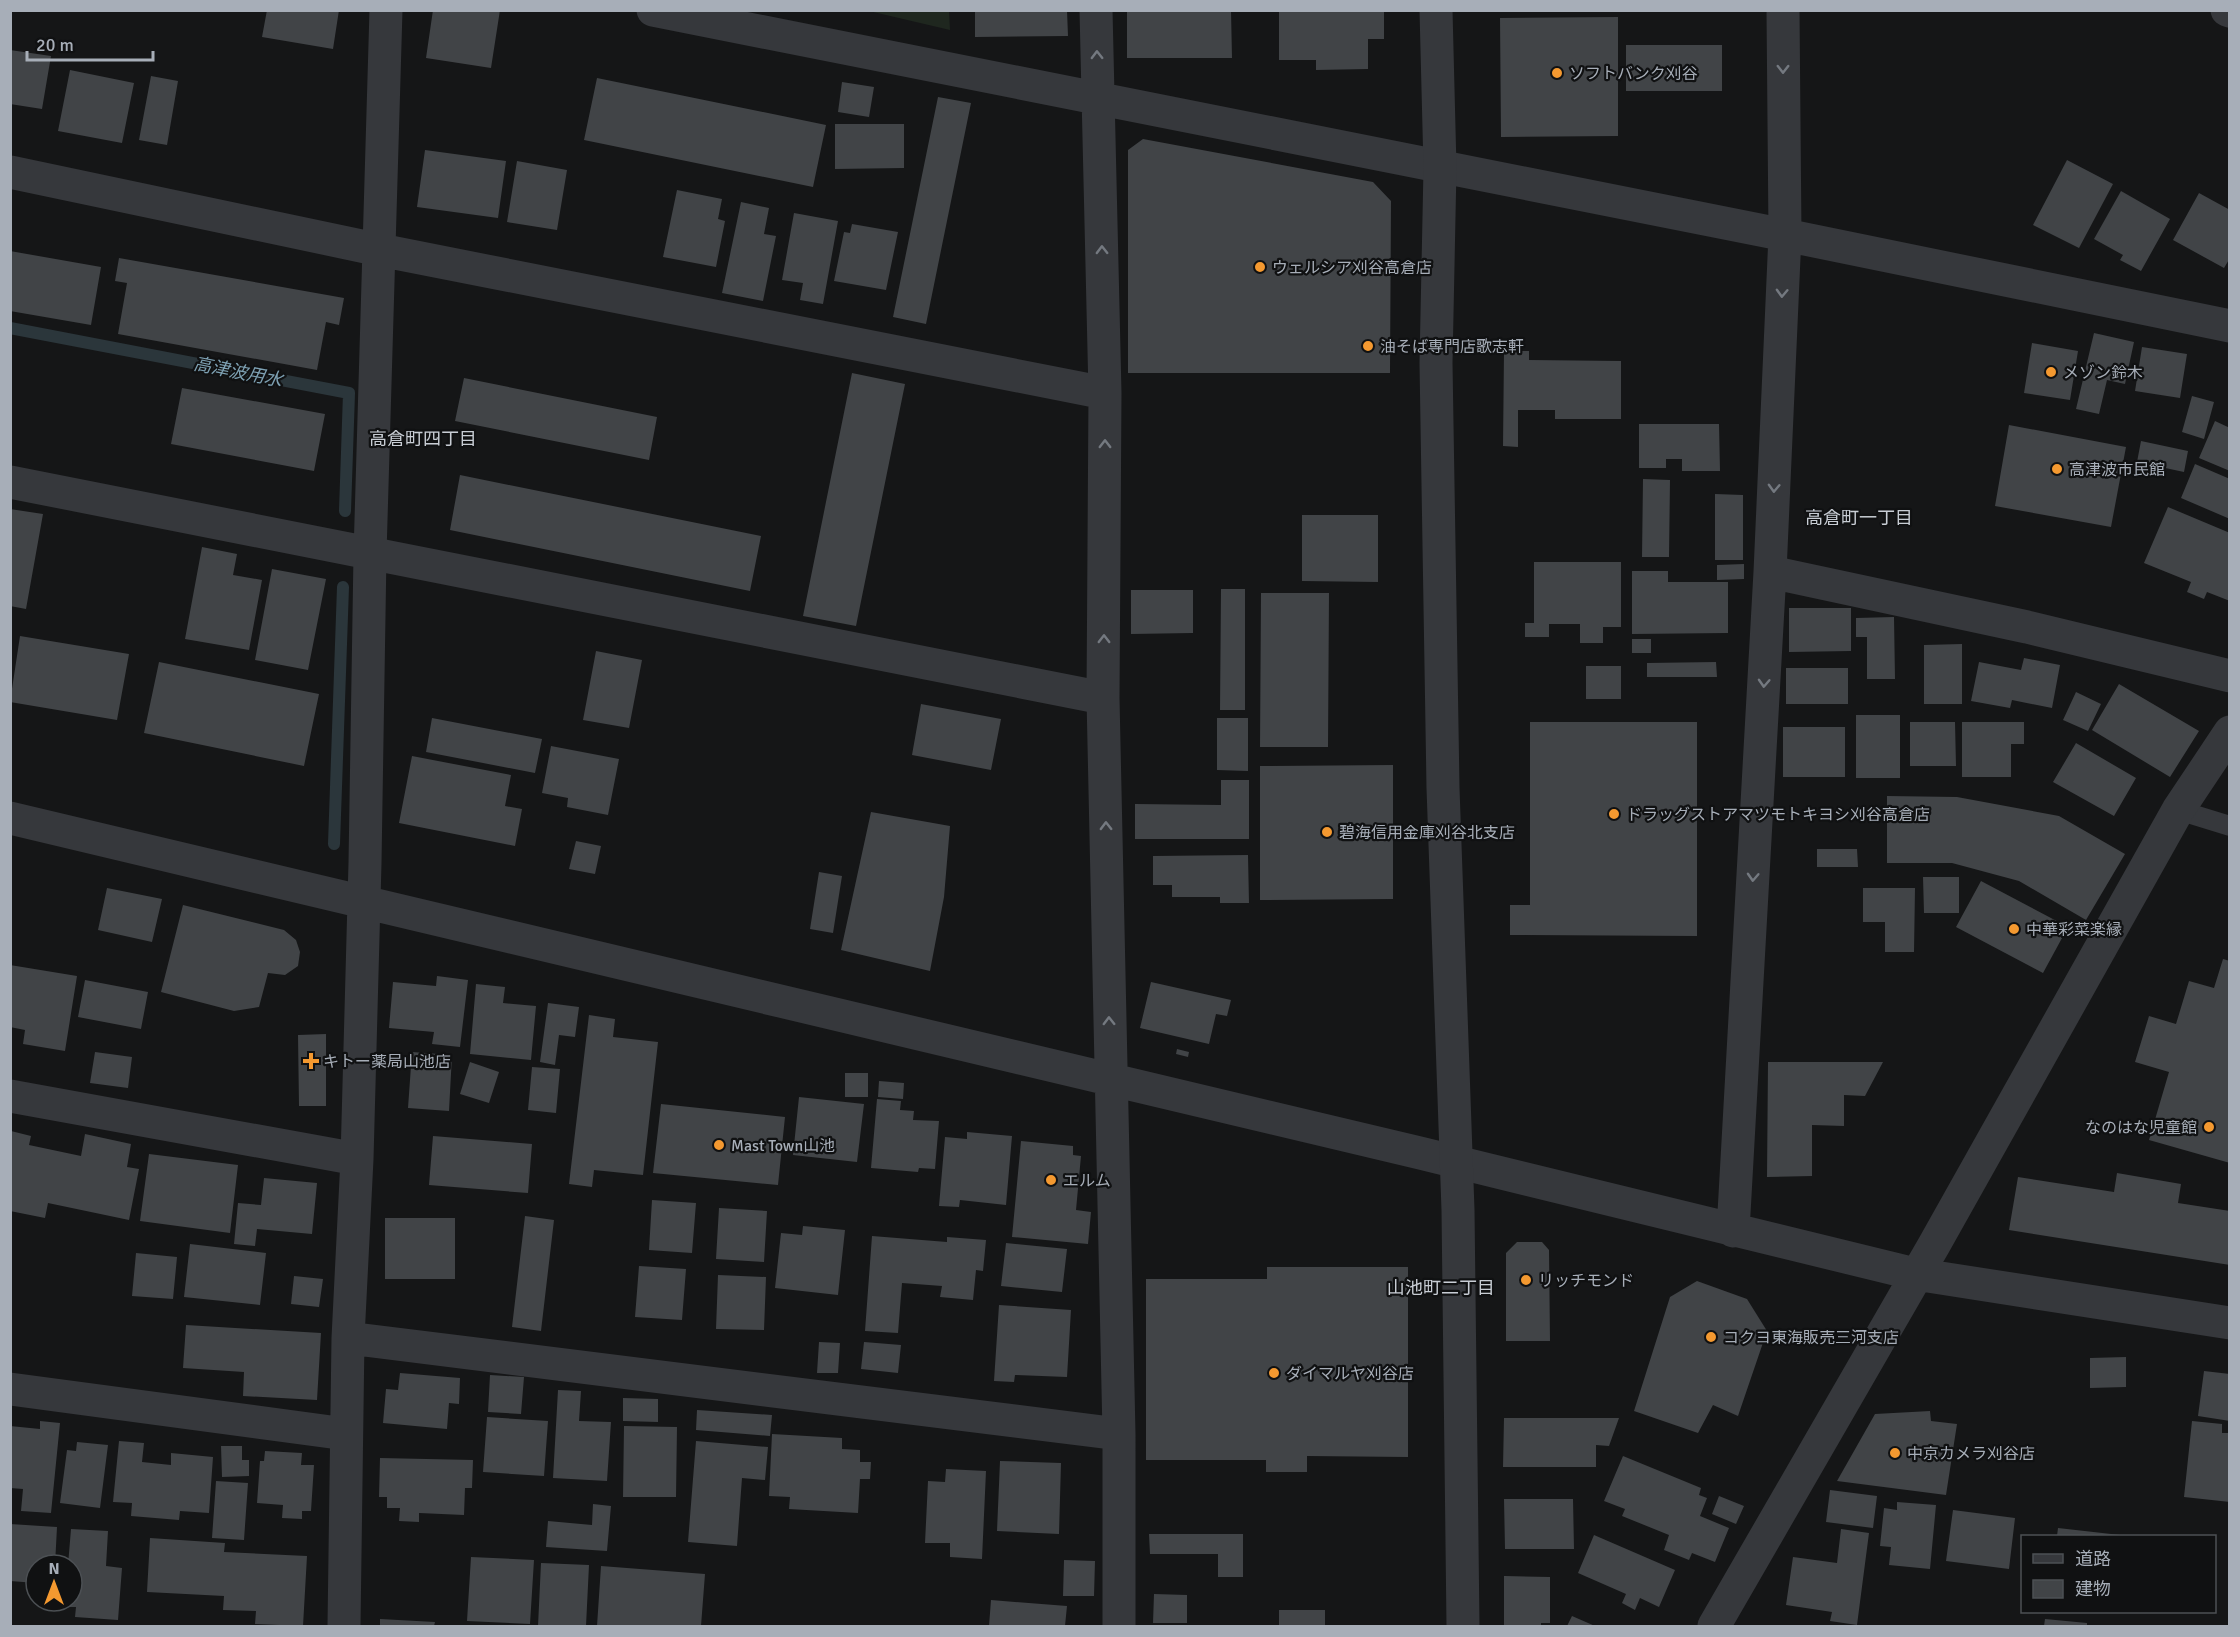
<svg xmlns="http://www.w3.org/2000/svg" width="2240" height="1637" font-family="Signika,'Noto Sans JP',sans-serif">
  <rect width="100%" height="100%" fill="#151617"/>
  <path fill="#1f271f" d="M869,11H949L950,30Z"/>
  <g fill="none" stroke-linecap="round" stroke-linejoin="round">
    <path stroke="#2b363b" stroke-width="12" d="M10,328L349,393L345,511
      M334,844L343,587"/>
  </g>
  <path fill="#414447" d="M267,10H339L333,49L262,37Z
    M433,10H500L491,68L426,58Z
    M975,10H1067L1068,36L975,37Z
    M1127,10H1231L1232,58H1127Z
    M1279,10H1384V39H1368V69L1316,70V60H1279Z
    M1618,17V136L1501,137L1500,18Z
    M1626,45H1722V91H1626Z
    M10,50L51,56L42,109L10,104Z
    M70,70L134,83L122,143L58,131Z
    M151,76L178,81L167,145L139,140Z
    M597,78L826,125L813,187L584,140Z
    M842,82L874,87L869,117L838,112Z
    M938,97L971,103L926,324L893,317Z
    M835,124H904V168L835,169Z
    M1143,139L1373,182L1391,201L1390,373H1128V150Z
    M425,150L506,161L498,218L417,207Z
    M2067,160L2113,184L2079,248L2033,225Z
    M517,161L567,170L557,230L507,222Z
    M677,190L722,199L718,219L725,221L716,267L663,257Z
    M2121,191L2170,219L2141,271L2120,260L2123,255L2094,239Z
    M2199,193L2230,210V258L2224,268L2173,240Z
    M741,202L769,208L764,234L776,236L763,301L722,293Z
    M794,213L838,221L823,304L800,300L803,283L782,280Z
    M852,224L898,232L886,290L834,281L844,232L850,233Z
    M10,251L101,267L91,325L10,311Z
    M119,258L344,298L339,325L326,322L317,370L118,334L127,283L115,281Z
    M2094,333L2134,342L2125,384L2107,380L2099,414L2076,409Z
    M2032,343L2078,351L2070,400L2024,393Z
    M2142,347L2187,354L2180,398L2135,391Z
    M1504,351H1529V360L1621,361V419H1555V410H1518V447L1503,446Z
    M852,373L905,384L856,626L803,616Z
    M464,378L657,417L649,460L455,421Z
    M182,388L325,414L314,471L171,444Z
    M2192,396L2214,402L2204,439L2182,432Z
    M2215,421L2230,428V471L2199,458Z
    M1639,424H1719L1720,471H1682V459H1666V468H1639Z
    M2009,425L2126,447L2111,527L1995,506Z
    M2141,441L2188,451L2184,472L2137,462Z
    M2195,464L2230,479V519L2181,498Z
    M460,475L761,536L750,591L450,530Z
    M1643,479L1670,480L1669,557H1642Z
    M1715,494L1743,495V560H1715Z
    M2168,507L2230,533V601L2207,592L2204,599L2187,592L2191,582L2144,563Z
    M10,509L43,514L26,609L10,606Z
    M1302,515H1378V582L1302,581Z
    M202,547L237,554L233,575L262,580L249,650L185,639Z
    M1534,562H1621V627H1603V643H1580V624H1549V637H1525V623H1534Z
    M1744,564V579L1717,580V565Z
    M272,569L326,579L308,670L255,660Z
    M1632,571H1668V582H1728V633L1632,634Z
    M1221,589H1245V710H1220Z
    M1131,590H1193V633L1131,634Z
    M1261,593H1329L1328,747H1260Z
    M1789,608H1851V651L1789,652Z
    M1894,617L1895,679H1867V637H1856V618Z
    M20,636L129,654L117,720L10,702Z
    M1632,639H1651V653H1632Z
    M1962,644V704H1924V645Z
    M596,651L642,660L629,728L583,720Z
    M2024,658L2060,665L2052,708L2012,700L2010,708L1971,701L1979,662L2021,670Z
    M159,662L319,694L304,766L144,733Z
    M1716,662L1717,677H1647V663Z
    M1586,666H1621V699H1586Z
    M1786,668H1848V704H1786Z
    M2119,684L2199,731L2170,777L2092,730Z
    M2076,692L2101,704L2088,731L2063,720Z
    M921,704L1001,719L991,770L912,755Z
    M1856,715H1900V778H1856Z
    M432,718L542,739L535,773L426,752Z
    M1217,718H1248V771L1217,770Z
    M1530,722H1697V936L1510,935V905H1530Z
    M1910,722H1955L1956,766H1910Z
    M1962,722H2024V744H2011V777H1962Z
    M1783,727H1845V777H1783Z
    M2076,743L2136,778L2114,816L2053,782Z
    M551,746L619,759L608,815L567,807L568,798L542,793Z
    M412,756L511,775L505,806L522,809L515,846L399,823Z
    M1393,765V899L1260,900V766Z
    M1221,780H1249V839H1135V804L1221,805Z
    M1887,796L1957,797L2059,816L2125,854L2086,920L2019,881L1952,863H1887Z
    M871,812L950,826L944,897L930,971L841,950Z
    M576,841L601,846L595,874L569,869Z
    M1817,849H1857L1858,867H1817Z
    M1248,855L1249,903H1220V897H1172V885H1153V856Z
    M819,872L842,876L833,933L810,929Z
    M1923,877H1959V913H1924Z
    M1981,881L2068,927L2043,973L1956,927Z
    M107,888L162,899L152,942L98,930Z
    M1863,888H1915L1914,952H1885V922H1863Z
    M183,905L284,930L296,940L300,952L298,966L285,975L268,973L259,1007L234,1011L161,992Z
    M2223,959L2230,961V1163L2149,1140L2169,1072L2135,1062L2149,1016L2176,1024L2189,981L2214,988Z
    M10,965L77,976L65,1051L23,1044L25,1030L10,1027Z
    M437,976L468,980L460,1047L432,1044L434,1032L389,1028L393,982L436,986Z
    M85,980L148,992L141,1029L78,1017Z
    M1151,982L1231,1000L1227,1016L1216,1014L1209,1044L1140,1028Z
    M476,984L505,987L503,1003L536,1006L531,1060L470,1054Z
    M548,1003L579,1007L575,1037L559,1035L555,1065L540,1062Z
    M589,1015L615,1019L613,1037L658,1042L643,1175L594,1170L592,1187L569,1184Z
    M326,1034V1106H299L298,1035Z
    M1177,1049L1189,1052L1188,1057L1176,1054Z
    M95,1052L132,1057L128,1088L90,1083Z
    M412,1052L452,1055L449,1111L408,1108Z
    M470,1062L499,1072L489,1103L460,1094Z
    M1768,1062H1883L1865,1096L1844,1095V1126L1812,1125V1176L1767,1177Z
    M532,1067L560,1069L556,1113L528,1110Z
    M845,1073H868V1097H845Z
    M879,1081L904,1083L903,1099L878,1097Z
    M799,1097L864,1104L857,1162L793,1155Z
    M877,1099L901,1101L900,1110L914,1111L913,1120L939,1121L935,1169L919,1168L918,1172L871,1168Z
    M661,1104L785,1117L778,1185L653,1173Z
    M11,1131L31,1136L29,1145L81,1156L85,1134L131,1144L127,1167L139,1169L129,1220L48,1203L45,1218L10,1211Z
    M967,1132L1012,1136L1006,1205L960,1200L959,1207L939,1206L945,1137L967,1139Z
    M433,1136L532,1144L528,1193L429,1185Z
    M1021,1141L1073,1146V1155L1081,1156L1076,1210L1091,1212L1088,1244L1012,1237Z
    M149,1154L238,1165L230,1233L140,1221Z
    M2117,1173L2181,1184L2178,1203L2230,1211V1265L2009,1230L2018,1177L2114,1192Z
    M264,1178L317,1183L312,1234L257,1229L255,1246L234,1244L238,1203L261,1205Z
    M652,1200L696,1203L692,1253L649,1250Z
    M719,1208L767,1211L764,1262L716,1259Z
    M525,1216L554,1220L541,1331L512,1327Z
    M385,1218H455V1279H385Z
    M803,1226L845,1230L838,1295L775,1288L781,1233L802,1235Z
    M872,1236L947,1242V1237L986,1240L983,1271L976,1270L973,1300L940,1297L942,1286L902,1283L898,1333L865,1331Z
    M1517,1242H1542L1549,1250L1550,1341H1506V1253Z
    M1006,1243L1067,1249L1062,1292L1001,1286Z
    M190,1244L266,1253L260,1305L184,1297Z
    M136,1253L177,1257L173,1299L132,1296Z
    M639,1266L686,1269L682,1320L635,1317Z
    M1267,1267H1408V1457L1307,1456V1472H1266V1460H1146V1279H1267Z
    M718,1275L766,1277L764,1330L716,1329Z
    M294,1276L323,1279L319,1307L291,1304Z
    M1697,1281L1747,1299L1767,1331L1738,1416L1713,1405L1698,1433L1634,1411L1670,1297Z
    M999,1305L1071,1310L1067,1377L1015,1375L1014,1382L994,1381Z
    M186,1325L321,1333L317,1400L243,1396L244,1372L183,1368Z
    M819,1342L840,1343L838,1373H817Z
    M864,1342L901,1345L898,1373L861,1369Z
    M2126,1357V1387L2090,1388V1358Z
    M2204,1371L2230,1374V1421L2198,1416Z
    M400,1373L460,1378L459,1404L449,1403L447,1429L383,1423L386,1389L398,1390Z
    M490,1375L524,1377L521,1414L488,1412Z
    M558,1390L581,1391L579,1421L611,1422L607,1481L553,1478Z
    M623,1398L658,1399V1422L623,1421Z
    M697,1410L772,1415L770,1436L696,1430Z
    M1930,1411L1931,1421L1957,1424L1946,1495L1837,1481L1875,1414Z
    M487,1417L548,1421L544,1476L483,1472Z
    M1504,1418H1619L1609,1446L1596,1445V1467H1503Z
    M40,1421L60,1423L51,1513L21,1511L23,1489L10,1488V1426L40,1429Z
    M2192,1421L2222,1424V1433H2230V1502L2184,1497Z
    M624,1426L677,1427L676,1497H623Z
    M772,1434L842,1438V1449L860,1450V1462H871L870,1479H860L858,1513L789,1509L790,1497L769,1496Z
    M119,1441L144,1443L142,1462L171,1465V1453L213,1457L209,1513L180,1511L179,1520L131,1516L132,1503L113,1502Z
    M696,1441L768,1447L765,1480L742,1478L737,1546L688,1542Z
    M77,1442L108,1445L100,1508L60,1503L67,1450L76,1451Z
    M221,1446H242V1460H249V1476L222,1477Z
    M265,1451L302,1453L301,1465H314L311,1511H302V1519L282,1518L283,1505L257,1503L260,1461H264Z
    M1623,1456L1701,1488L1699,1495L1707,1498L1700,1516L1729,1528L1715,1562L1692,1553L1689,1560L1664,1550L1669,1535L1622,1516L1625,1509L1604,1501Z
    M380,1458L473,1460L472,1488H465L464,1515L419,1513V1522L399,1521L400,1508H387V1497H379Z
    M1000,1461L1061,1463L1059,1534L997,1531Z
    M946,1469L986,1471L982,1559L950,1557V1543H925L928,1481L945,1482Z
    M216,1481L248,1483L244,1540L212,1538Z
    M1830,1490L1877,1496L1873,1528L1826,1522Z
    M1719,1496L1744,1506L1736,1524L1712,1514Z
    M1504,1499H1573L1574,1549H1505Z
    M1897,1502L1936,1505L1930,1569L1889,1565L1891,1547L1880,1546L1884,1508L1897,1510Z
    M593,1504L611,1506L607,1551L546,1547L548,1521L592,1525Z
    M1953,1510L2015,1518L2009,1569L1946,1561Z
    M10,1524L57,1527L55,1565H36V1583L10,1581Z
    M2058,1528L2120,1535L2119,1536H2057Z
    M71,1529L108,1531L106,1566L122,1568L118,1620L75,1617L76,1607H65L66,1601H72V1565H68Z
    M1841,1529L1869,1533L1857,1625L1830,1621L1832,1612L1786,1605L1793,1557L1837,1563Z
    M1149,1534H1243V1577H1218V1554H1150Z
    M1594,1535L1675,1570L1659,1607L1640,1598L1635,1610L1622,1603L1626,1594L1578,1573Z
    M150,1538L225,1543L224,1552L307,1556L303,1626L255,1624L256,1611L223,1610L224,1596L147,1592Z
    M471,1557L534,1560L530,1624L467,1621Z
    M1064,1560L1095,1561L1094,1596H1063Z
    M541,1563L589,1565L586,1626H538Z
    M601,1566L705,1574L701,1626H597Z
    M1504,1576L1550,1577V1623H1541V1626H1504Z
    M1154,1594L1187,1595V1623H1153Z
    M991,1600L1067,1606L1065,1626H989Z
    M1279,1610H1325V1626H1279Z
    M1572,1616L1595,1626H1567Z
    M380,1619L435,1622L434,1626H380Z
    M2045,1619L2087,1623V1626H2044Z"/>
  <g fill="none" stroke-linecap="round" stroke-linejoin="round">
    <path stroke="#36383c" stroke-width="20" d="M2178,810L2230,826"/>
    <path stroke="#36383c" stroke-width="33" d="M653,10L1785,235L2230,326
      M1096,10L1105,393L1103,698L1119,1434V1626
      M2227,10L2230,11
      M10,172L380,250L1105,393
      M10,482L1103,698
      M1770,572L2027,627L2230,676
      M10,818L1420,1153L1915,1274L2230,1323
      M10,1096L357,1159
      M1733,1231L1770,572L1785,235L1783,10
      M348,1338L1119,1434
      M10,1389L346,1434
      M344,1626L348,1338L357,1159L365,863L370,554L386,10
      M1714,1626L1934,1245L2178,810L2230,732"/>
    <path stroke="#36383c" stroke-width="33" d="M1436,10L1440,168L1436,363L1443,788L1458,1210L1463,1626"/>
  </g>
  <defs><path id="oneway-chevron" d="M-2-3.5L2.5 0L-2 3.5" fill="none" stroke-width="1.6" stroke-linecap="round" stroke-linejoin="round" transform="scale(1.5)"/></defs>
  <g stroke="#747980">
    <use href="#oneway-chevron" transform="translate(1097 55) rotate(-91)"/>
    <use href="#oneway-chevron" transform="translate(1783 69) rotate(90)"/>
    <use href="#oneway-chevron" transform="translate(1102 250) rotate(-91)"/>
    <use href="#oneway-chevron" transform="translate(1782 293) rotate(92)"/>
    <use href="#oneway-chevron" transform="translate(1105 444) rotate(-90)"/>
    <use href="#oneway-chevron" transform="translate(1774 488) rotate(92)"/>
    <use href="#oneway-chevron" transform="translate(1104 639) rotate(-90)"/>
    <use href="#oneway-chevron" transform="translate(1764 683) rotate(93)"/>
    <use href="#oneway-chevron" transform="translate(1106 826) rotate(-91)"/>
    <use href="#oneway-chevron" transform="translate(1753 877) rotate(93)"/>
    <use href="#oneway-chevron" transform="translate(1109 1021) rotate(-91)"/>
  </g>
  <g fill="#f49930" stroke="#101112" stroke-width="2">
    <circle cx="1557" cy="73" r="6"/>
    <circle cx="1260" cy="267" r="6"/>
    <circle cx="1368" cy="346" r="6"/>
    <circle cx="2051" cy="372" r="6"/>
    <circle cx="2057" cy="469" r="6"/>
    <circle cx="1614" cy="814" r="6"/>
    <circle cx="1327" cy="832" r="6"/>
    <circle cx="2014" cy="929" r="6"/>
    <path d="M308 1052h6v6h6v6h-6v6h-6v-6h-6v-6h6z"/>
    <circle cx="2209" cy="1127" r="6"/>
    <circle cx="719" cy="1145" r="6"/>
    <circle cx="1051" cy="1180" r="6"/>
    <circle cx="1526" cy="1280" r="6"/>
    <circle cx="1711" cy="1337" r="6"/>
    <circle cx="1274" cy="1373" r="6"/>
    <circle cx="1895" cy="1453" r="6"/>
  </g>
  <g text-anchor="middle" stroke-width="4.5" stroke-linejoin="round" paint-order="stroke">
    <g font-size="16" fill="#a7aeb8" stroke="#101112" text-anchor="start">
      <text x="1569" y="79">ソフトバンク刈谷</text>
      <text x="1272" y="273">ウェルシア刈谷高倉店</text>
      <text x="1380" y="352">油そば専門店歌志軒</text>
      <text x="2063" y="378">メゾン鈴木</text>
      <text x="2069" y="475">高津波市民館</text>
      <text x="1626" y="820">ドラッグストアマツモトキヨシ刈谷高倉店</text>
      <text x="1339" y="838">碧海信用金庫刈谷北支店</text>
      <text x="2026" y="935">中華彩菜楽縁</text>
      <text x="323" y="1067">キトー薬局山池店</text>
      <text x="2197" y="1133" text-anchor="end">なのはな児童館</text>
      <text x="731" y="1151">Mast Town山池</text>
      <text x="1063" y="1186">エルム</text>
      <text x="1538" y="1286">リッチモンド</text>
      <text x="1723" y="1343">コクヨ東海販売三河支店</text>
      <text x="1286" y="1379">ダイマルヤ刈谷店</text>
      <text x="1907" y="1459">中京カメラ刈谷店</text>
    </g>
    <g font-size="18" font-style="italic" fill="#7ea1b3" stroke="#101112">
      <text transform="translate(238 372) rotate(11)" y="6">高津波用水</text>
    </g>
    <g font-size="18" fill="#c8cdd4" stroke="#101112">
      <text x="423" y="445">高倉町四丁目</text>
      <text x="1859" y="524">高倉町一丁目</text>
      <text x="1441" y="1294">山池町二丁目</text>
    </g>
  </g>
  <rect width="2240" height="1637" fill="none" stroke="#a7aeb8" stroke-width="24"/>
  <rect x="2021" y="1535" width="195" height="78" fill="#101112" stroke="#4c5054" stroke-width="1.5"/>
  <rect x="2033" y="1554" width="30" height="9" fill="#36383c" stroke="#4c5054" stroke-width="1.5"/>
  <text x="2075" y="1565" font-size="18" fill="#a7aeb8">道路</text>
  <rect x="2033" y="1580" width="30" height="18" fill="#414447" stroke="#4c5054" stroke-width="1.5"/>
  <text x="2075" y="1595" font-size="18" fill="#a7aeb8">建物</text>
  <g transform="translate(54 1583)"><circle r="28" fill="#101112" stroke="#4c5054" stroke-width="1.5"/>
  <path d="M0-4.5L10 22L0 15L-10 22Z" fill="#f49930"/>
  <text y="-9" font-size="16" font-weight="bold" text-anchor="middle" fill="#a7aeb8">N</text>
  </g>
  <path d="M27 51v9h126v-9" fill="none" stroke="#a7aeb8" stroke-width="3"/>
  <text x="36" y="51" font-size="18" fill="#a7aeb8" stroke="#101112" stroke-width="4.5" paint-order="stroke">20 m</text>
</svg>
